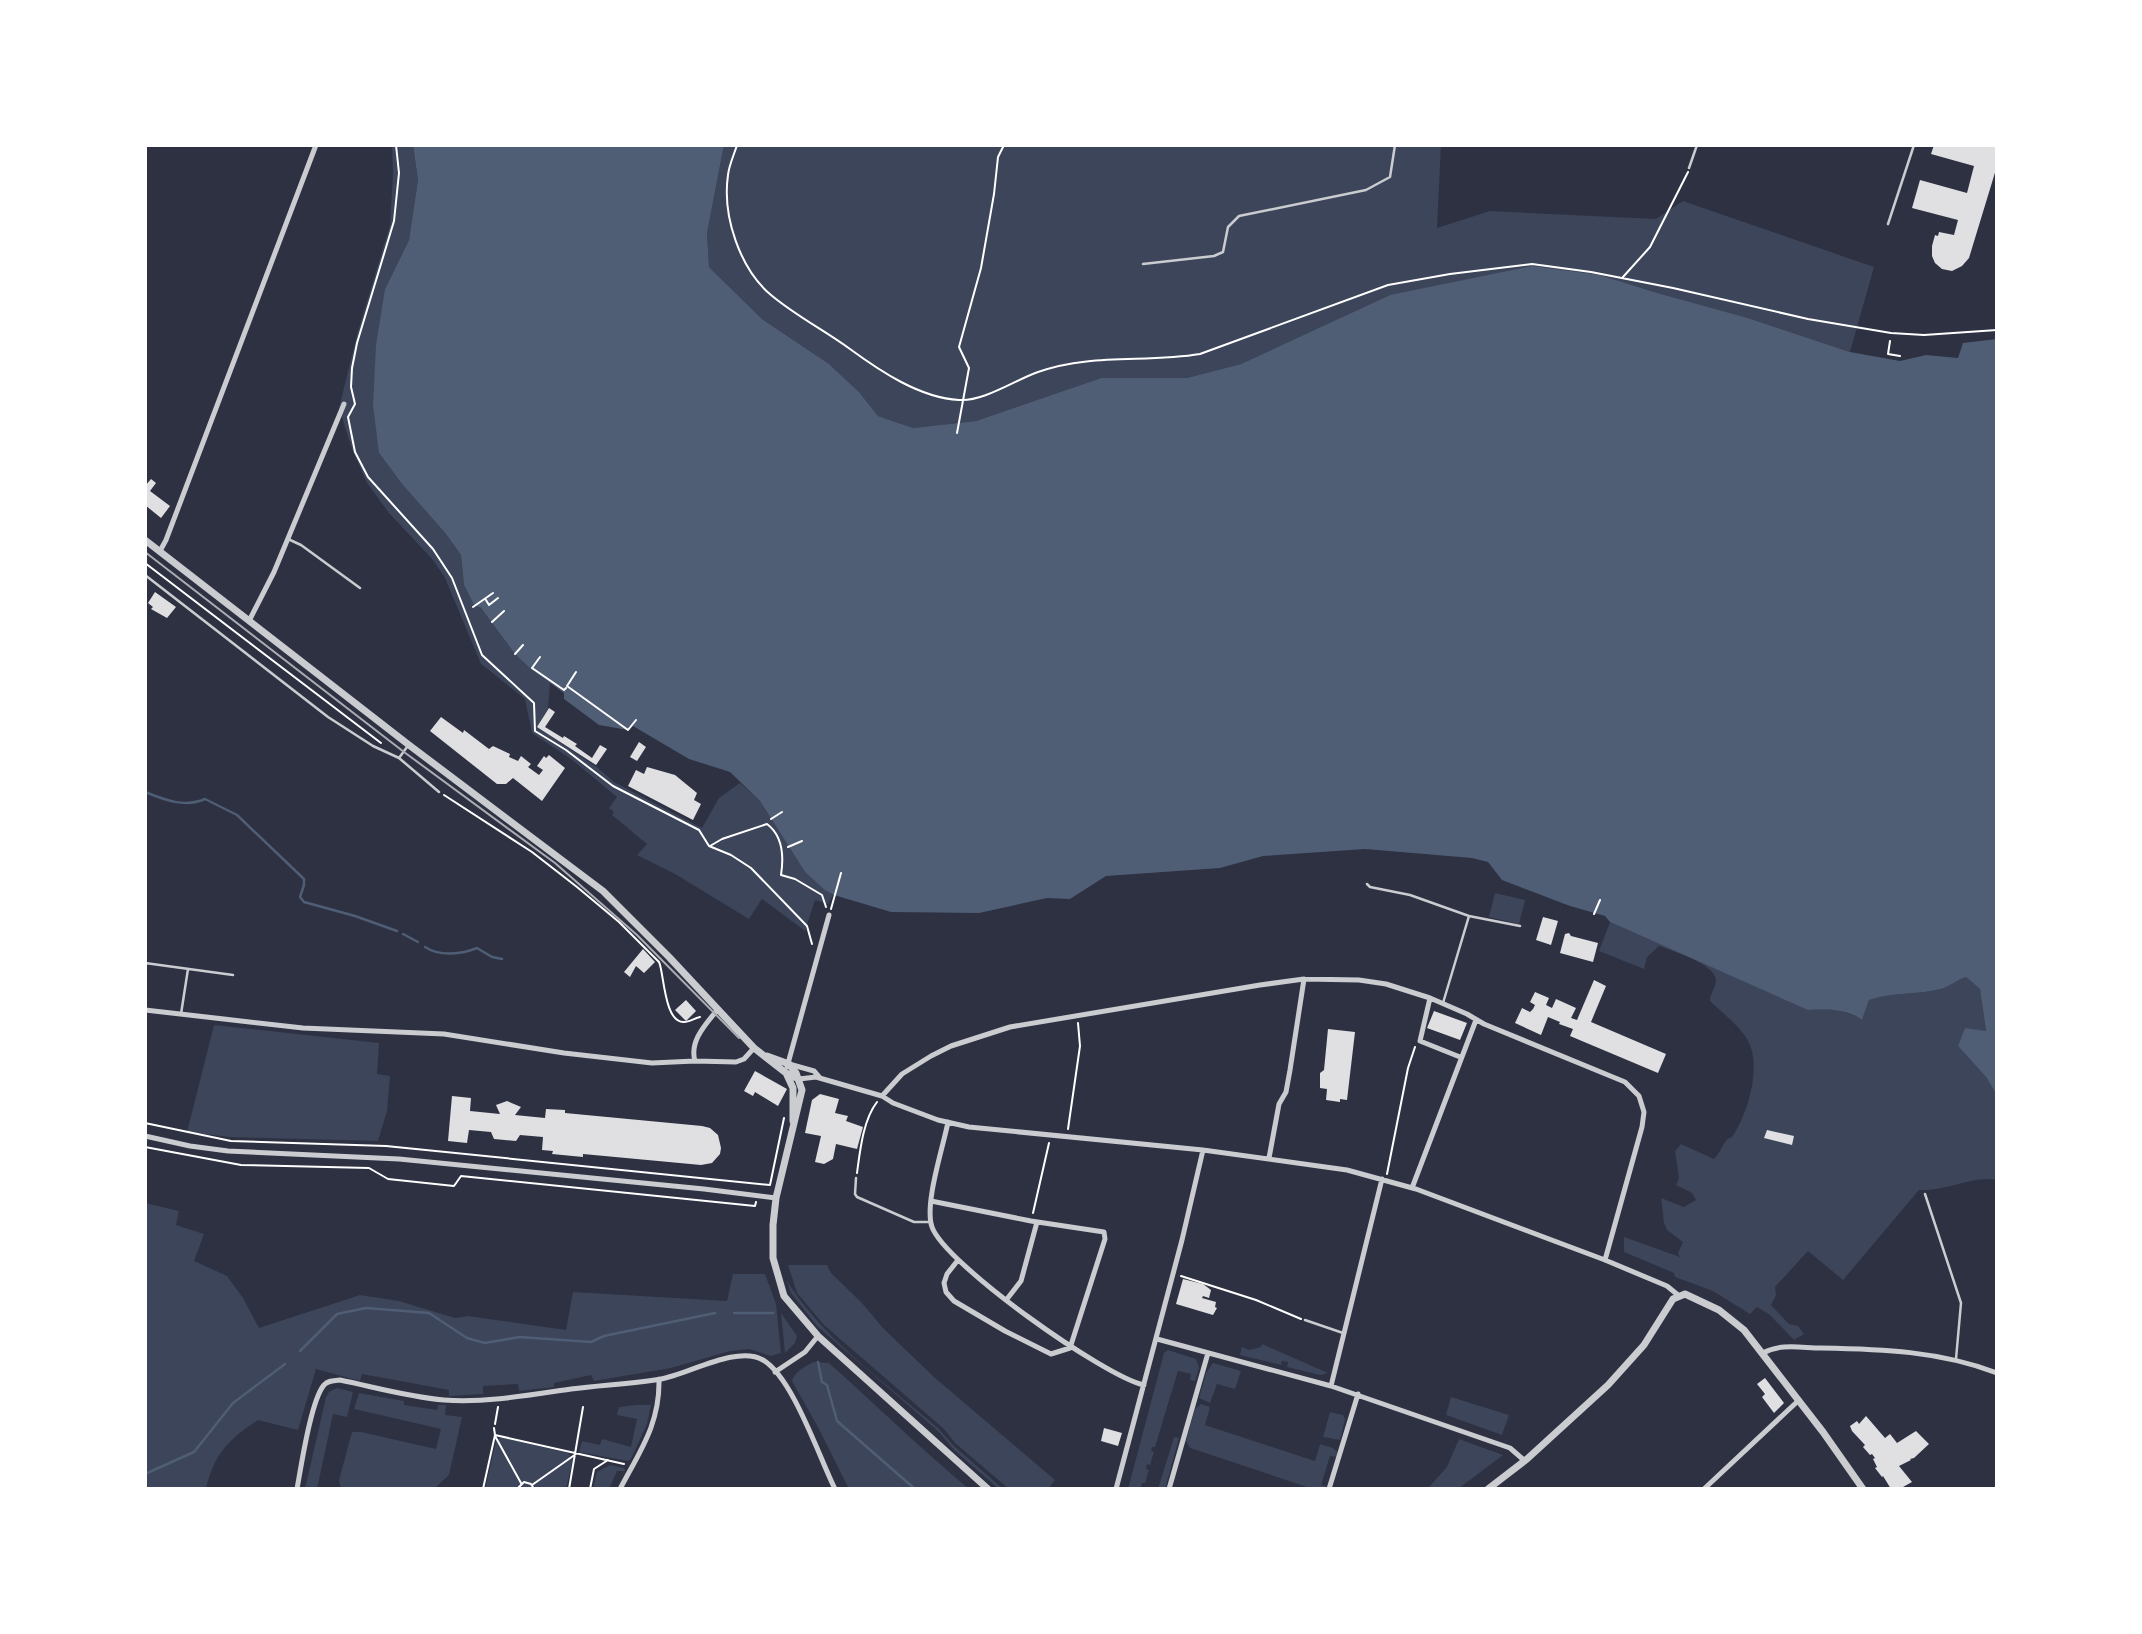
<svg xmlns="http://www.w3.org/2000/svg" width="2142" height="1634" font-family="'Noto Sans',sans-serif">
  <rect width="100%" height="100%" fill="#2d3142"/>
  <path fill="#3c4559" d="M392,145H413L418,180L409,240L385,289L379,453L402,484L446,534L461,555L464,585L474,605L481,608L515,654L550,683L548,709L537,727L598,768L614,782L702,828L719,798L740,783L760,801L805,872L833,895L828,904L815,900L805,931L762,899L749,919L675,874L637,855L647,844L612,815L614,812L609,808L617,797L571,759L532,733L525,699L481,664L445,578L433,560L389,513L367,483L352,449L339,408L358,331L390,225L393,173Z
    M724,145H1441L1437,228L1490,211L1656,219L1683,201L1874,267L1850,352L1748,318L1654,292L1600,275L1390,295L1241,364L1187,378H1101L976,421L913,428L878,416L859,392L829,364L762,319L709,267L707,233Z
    M1495,893L1525,900L1519,924L1489,917Z
    M1610,922L1808,1009C1826,1009 1846,1009 1862,1020L1869,1000C1893,992 1917,995 1941,989C1949,987 1957,980 1966,977L1980,989L1986,1032L1958,1046L1986,1077L1997,1095V1180C1972,1175 1948,1192 1919,1190L1843,1280L1808,1251L1775,1287L1776,1295L1771,1305L1789,1324L1798,1326L1804,1334L1794,1340L1770,1315L1757,1307L1750,1314L1713,1291L1675,1277L1674,1273L1624,1252V1237L1680,1257L1678,1253L1683,1242L1667,1230L1664,1223L1661,1198L1684,1207L1696,1200L1692,1193L1676,1185L1679,1178L1675,1151L1681,1144L1714,1159C1720,1153 1721,1147 1726,1141C1731,1135 1730,1141 1734,1134C1748,1112 1760,1070 1750,1045C1743,1028 1723,1014 1710,1001C1710,993 1716,987 1716,980C1715,964 1673,951 1659,946L1647,957L1644,969L1599,951Z
    M214,1025L379,1043L377,1074L390,1076L387,1111L378,1141L230,1137L187,1132Z
    M145,1203L179,1211L176,1225L204,1234L194,1261L227,1276L243,1298L259,1328L360,1295L399,1301L455,1318L468,1316L566,1330L573,1292L727,1301L733,1274H765L776,1304L781,1353L771,1356L749,1349L730,1351L671,1368L594,1381L591,1375L554,1383V1387L519,1391L518,1384L483,1386V1394L449,1396V1390L362,1374L360,1381L316,1369L298,1430L258,1420C229,1439 214,1454 206,1489H145Z
    M827,1265L831,1273L862,1303L883,1328L934,1377L1055,1480L1048,1489H1009L955,1443L944,1429L824,1325L797,1293L788,1265Z
    M787,1281C823,1339 887,1384 938,1428L954,1446L1003,1489H999L955,1451L939,1432L817,1326L791,1293Z
    M781,1313L797,1336L795,1343L785,1353Z
    M1262,1344L1328,1373L1320,1375L1287,1367L1288,1362L1282,1361L1281,1365L1240,1355L1242,1347L1249,1350L1261,1347Z
    M1168,1350L1196,1359L1199,1368L1195,1381L1190,1380L1191,1374L1178,1371L1155,1447H1152L1151,1451L1154,1452L1150,1465L1147,1464L1146,1469L1149,1470L1145,1483H1142L1141,1487L1143,1489H1128L1164,1353Z
    M814,1362L829,1363C876,1405 921,1449 969,1489H849L819,1429L792,1381C795,1371 804,1367 814,1362Z
    M1213,1363L1241,1371L1235,1389L1217,1384L1210,1403L1199,1398L1206,1373Z
    M337,1388L353,1392L347,1417L333,1414L317,1489H305L326,1397L329,1392Z
    M359,1393L404,1401V1405L437,1410L438,1405H446L445,1415L462,1417L449,1475L434,1489H341L339,1480L352,1432H361L436,1449L441,1429L354,1409Z
    M1451,1397L1509,1415L1502,1435L1446,1415Z
    M1201,1404L1210,1407L1205,1425L1315,1461L1320,1444L1333,1448L1337,1452V1457L1330,1456L1321,1485L1326,1486L1325,1489H1313L1190,1448L1186,1441L1195,1409Z
    M636,1405H651L647,1424L631,1459L628,1461L579,1452L582,1441L600,1445L602,1439L631,1447L637,1419L617,1415L619,1407Z
    M1330,1412L1343,1415L1345,1419L1340,1440L1323,1437Z
    M501,1437L568,1453L573,1459L566,1489H485L496,1441Z
    M1174,1437L1179,1438L1165,1489H1158Z
    M1459,1439L1503,1455L1458,1489H1430L1429,1487L1447,1467Z
    M610,1465L624,1468L625,1471H617L609,1489H593L597,1472Z"/>
  <path fill="#4f5d75" d="M413,145H724L707,233L709,267L762,319L829,364L859,392L878,416L913,428L976,421L1101,378H1187L1241,364L1390,295L1532,266L1600,275L1654,292L1748,318L1850,352L1900,361L1926,355L1958,358L1963,343L1997,339V1095L1986,1077L1958,1046L1965,1028L1986,1031L1980,989L1966,977C1957,980 1949,987 1941,989C1917,995 1893,992 1869,1000L1862,1020C1847,1009 1827,1009 1808,1010L1610,922L1605,916L1570,906L1502,880L1488,862L1472,858L1365,849L1263,856L1220,868L1106,876L1070,899L1047,898L979,913L891,912L834,895L825,890L805,872L760,801L730,772L689,759L633,726L628,730L599,725L564,699V693L531,669L515,654L481,608L474,605L464,585L461,555L446,534L402,484L379,453L373,405L376,345L385,289L409,240L418,180Z"/>
  <g fill="none" stroke-linecap="round" stroke-linejoin="round">
    <path stroke="#4f5d75" stroke-width="2.5" d="M145,792C165,800 185,808 205,799L237,815L304,879V885L300,897L304,902L355,916L397,931
      M403,934L418,942
      M425,947C440,957 462,954 477,948L492,957L502,959
      M734,1313H773
      M300,1351L337,1314L366,1308L429,1313L467,1338L485,1343L520,1337L591,1342L604,1336L715,1313
      M818,1362L822,1382L827,1385L837,1421L915,1489
      M145,1474L194,1452L233,1403L285,1364"/>
  </g>
  <path fill="#e0e0e3" d="M1934,145H1997V166L1969,258L1962,266L1952,271L1942,269L1935,263L1932,256V246L1935,235L1938,236L1939,232L1954,235L1958,220L1912,208L1920,180L1967,193L1974,166L1931,154Z
    M151,479L156,483L150,491L170,506L161,518L145,505V486Z
    M155,592L176,607L167,618L151,609L153,607L148,603Z
    M549,708L555,712L545,727L563,738L564,736L577,744L575,746L592,758L600,745L607,749L596,765L537,727Z
    M441,717L463,733L464,730L489,749L493,746L510,754L509,757L518,761L521,756L531,764L528,767L539,775L543,770L537,766L544,756L546,758L549,755L565,768L542,801L513,778L506,784H497L430,731Z
    M639,742L646,747L637,761L630,757Z
    M647,767L675,775L697,793L694,800L701,804L693,820L628,786L636,770L644,774Z
    M1543,917L1558,921L1551,945L1536,940Z
    M1569,933L1571,936L1598,943L1593,962L1560,953L1565,934Z
    M643,949L655,962L644,973L636,966L630,977L624,972Z
    M1594,980L1606,986L1591,1022L1666,1054L1658,1073L1570,1036L1573,1029L1559,1024L1560,1022L1548,1017L1541,1035L1515,1023L1522,1008L1530,1012L1533,1009L1535,1005L1530,1002L1535,992L1549,998L1546,1005L1552,1008L1556,999L1576,1008L1571,1018L1577,1020Z
    M686,1000L696,1011L686,1021L675,1010Z
    M1434,1011L1467,1023L1460,1040L1427,1028Z
    M1328,1029L1355,1032L1347,1100L1340,1099V1102L1326,1100L1327,1089L1320,1088V1073L1324,1070Z
    M755,1071L787,1089L778,1106L755,1092L753,1096L744,1091Z
    M820,1094L839,1099L835,1113L848,1116L846,1121L863,1127L857,1149L836,1144L833,1159L824,1164L815,1162L821,1136L805,1133L812,1100Z
    M452,1096L471,1098L470,1111L500,1114L496,1105L507,1101L521,1107L515,1115L545,1118L546,1109L565,1110V1113L702,1126L710,1128L718,1135L721,1148L720,1154L712,1163L701,1165L583,1154V1157L552,1154L553,1151L542,1150L543,1137L520,1135L516,1141L494,1139L491,1132L469,1130L467,1143L448,1141Z
    M1767,1130L1794,1136L1792,1145L1764,1138Z
    M1183,1279L1203,1284L1211,1290L1209,1298L1203,1296L1202,1298L1216,1302L1215,1307L1217,1308L1213,1315L1176,1304Z
    M1765,1378L1784,1403L1774,1413L1762,1397L1765,1394L1757,1384Z
    M1866,1416L1885,1438L1890,1434L1897,1443L1916,1431L1929,1444L1914,1458L1910,1459L1911,1460L1899,1466L1912,1482L1903,1487L1904,1489H1891L1883,1476L1882,1477L1875,1468L1877,1467L1873,1459L1875,1458L1872,1454L1870,1455L1863,1447L1865,1445L1852,1431L1850,1426L1857,1421L1859,1424Z
    M1104,1428L1122,1433L1118,1446L1101,1441Z"/>
  <g fill="none" stroke-linecap="round" stroke-linejoin="round">
    <path stroke="#fff" stroke-width="2" d="M396,145L399,173L394,221L357,343L352,368L351,387L355,404L348,417L355,452L368,477L433,549L452,578L482,655L534,703L535,731L566,750L613,786L699,830L709,846L731,855L751,868L807,926L812,944
      M737,145C734,155 729,165 728,175C722,216 740,269 771,295C796,316 824,330 850,349C880,371 920,398 959,400C983,402 1015,380 1038,372C1091,353 1146,363 1200,354L1388,285L1450,274L1532,264L1591,272L1673,288L1808,319L1891,333L1924,335L1997,330
      M1623,277L1650,247L1688,172
      M1890,341L1888,354L1900,356
      M957,433L969,368L959,347L981,268L994,194L998,157L1004,145
      M145,563L381,743
      M486,600L489,605L498,598
      M473,607L493,593
      M492,622L504,611
      M515,654L523,645
      M540,657L532,668L564,690L566,688
      M576,672L567,686L628,730L636,720
      M444,795L532,852L577,887L619,922L659,962C664,972 664,1023 684,1022C689,1022 695,1018 700,1017
      M771,819L782,812
      M710,846L722,839L767,824C783,836 784,856 781,875L795,879L822,895L826,907
      M788,847L802,841
      M831,909L841,873
      M1594,914L1600,900
      M145,1123L231,1141L386,1146L770,1185L784,1118
      M1068,1129L1080,1046L1078,1023
      M145,1147L241,1165L369,1168L388,1179L454,1186L461,1176L755,1206L756,1202
      M857,1173C860,1151 863,1120 877,1102
      M1387,1174L1408,1068L1415,1047
      M1033,1213L1049,1143
      M1181,1276L1256,1300L1301,1319
      M495,1424L498,1407
      M495,1435L624,1464
      M495,1436L521,1483
      M532,1485L576,1454
      M483,1489L495,1435L494,1428
      M517,1489L524,1482L531,1484L534,1489
      M569,1489L583,1407
      M590,1489L594,1469L608,1460"/>
    <path stroke="#caccd0" stroke-width="2.5" d="M1689,168L1697,145
      M1888,224L1914,145
      M1143,264L1214,256L1223,252L1228,227L1239,216L1366,190L1390,177L1395,145
      M288,539L301,545L360,588
      M145,575L328,717L373,746L399,758L439,792
      M399,758L407,747
      M1367,884L1370,887L1410,895L1469,916L1520,926
      M145,963L233,975
      M1443,1003L1469,916
      M181,1014L188,969
      M856,1178L855,1194L857,1197L914,1222H930
      M1925,1194L1961,1303L1956,1359
      M1305,1320L1343,1333"/>
    <path stroke="#caccd0" stroke-width="5" d="M160,551L166,540L316,145
      M249,621L274,572L344,404
      M1430,998L1420,1041L1460,1057
      M145,1010L303,1028L444,1034L564,1053L652,1063L695,1061L736,1062L744,1059L754,1048
      M695,1061C689,1041 706,1024 718,1009
      M789,1064L814,1071L820,1078
      M787,1067L829,915
      M799,1079L816,1077L882,1096L893,1103L938,1120L969,1127L1203,1150L1347,1170L1416,1189L1605,1260L1667,1286L1678,1295
      M882,1096L902,1074L931,1056L951,1046L1010,1027L1260,985L1304,979L1359,980L1386,984L1430,998L1467,1014L1484,1024L1625,1082L1639,1096L1644,1112L1642,1127L1605,1260
      M948,1122C943,1148 924,1204 932,1227C945,1264 1105,1377 1144,1385
      M145,1136L190,1146L228,1151L399,1159L704,1189L776,1198
      M1269,1158L1279,1104L1286,1092L1290,1070L1304,979
      M1412,1188L1476,1020
      M931,1201L1031,1221L1104,1232L1105,1239L1070,1348L1051,1354L1005,1331L954,1301L946,1292L944,1283L947,1274L958,1260
      M1007,1299L1021,1281L1037,1222
      M1157,1339L1331,1386L1510,1448L1525,1461
      M1763,1353C1781,1343 1802,1348 1821,1348C1881,1349 1940,1351 1997,1373
      M775,1372L805,1352L818,1336
      M1331,1386L1382,1179
      M297,1489C301,1467 311,1400 324,1385C329,1380 333,1381 340,1380C374,1387 409,1397 444,1400C486,1403 530,1395 571,1389C601,1385 631,1384 661,1379C689,1374 737,1345 763,1360C793,1378 819,1457 835,1489
      M620,1489C640,1451 660,1424 659,1379
      M1116,1489L1182,1240L1203,1150
      M1169,1489L1208,1353
      M1329,1489L1358,1394
      M1704,1489L1799,1400"/>
    <path stroke="#caccd0" stroke-width="7" d="M145,540L409,745L603,891L669,957L754,1048L786,1073L799,1079
      M767,1056L789,1064L796,1073L802,1090L776,1198L773,1225V1258L784,1296L818,1336L988,1489
      M787,1075L793,1088V1121
      M1488,1489L1527,1459L1608,1385L1644,1345L1673,1299L1685,1294L1719,1310L1744,1330L1823,1432L1863,1489"/>
    <path stroke="#abadb3" stroke-width="2" d="M145,552L404,752L555,863L637,935L739,1038"/>
  </g>
  <rect width="2142" height="1634" fill="none" stroke="#ffffff" stroke-width="294"/>
</svg>
